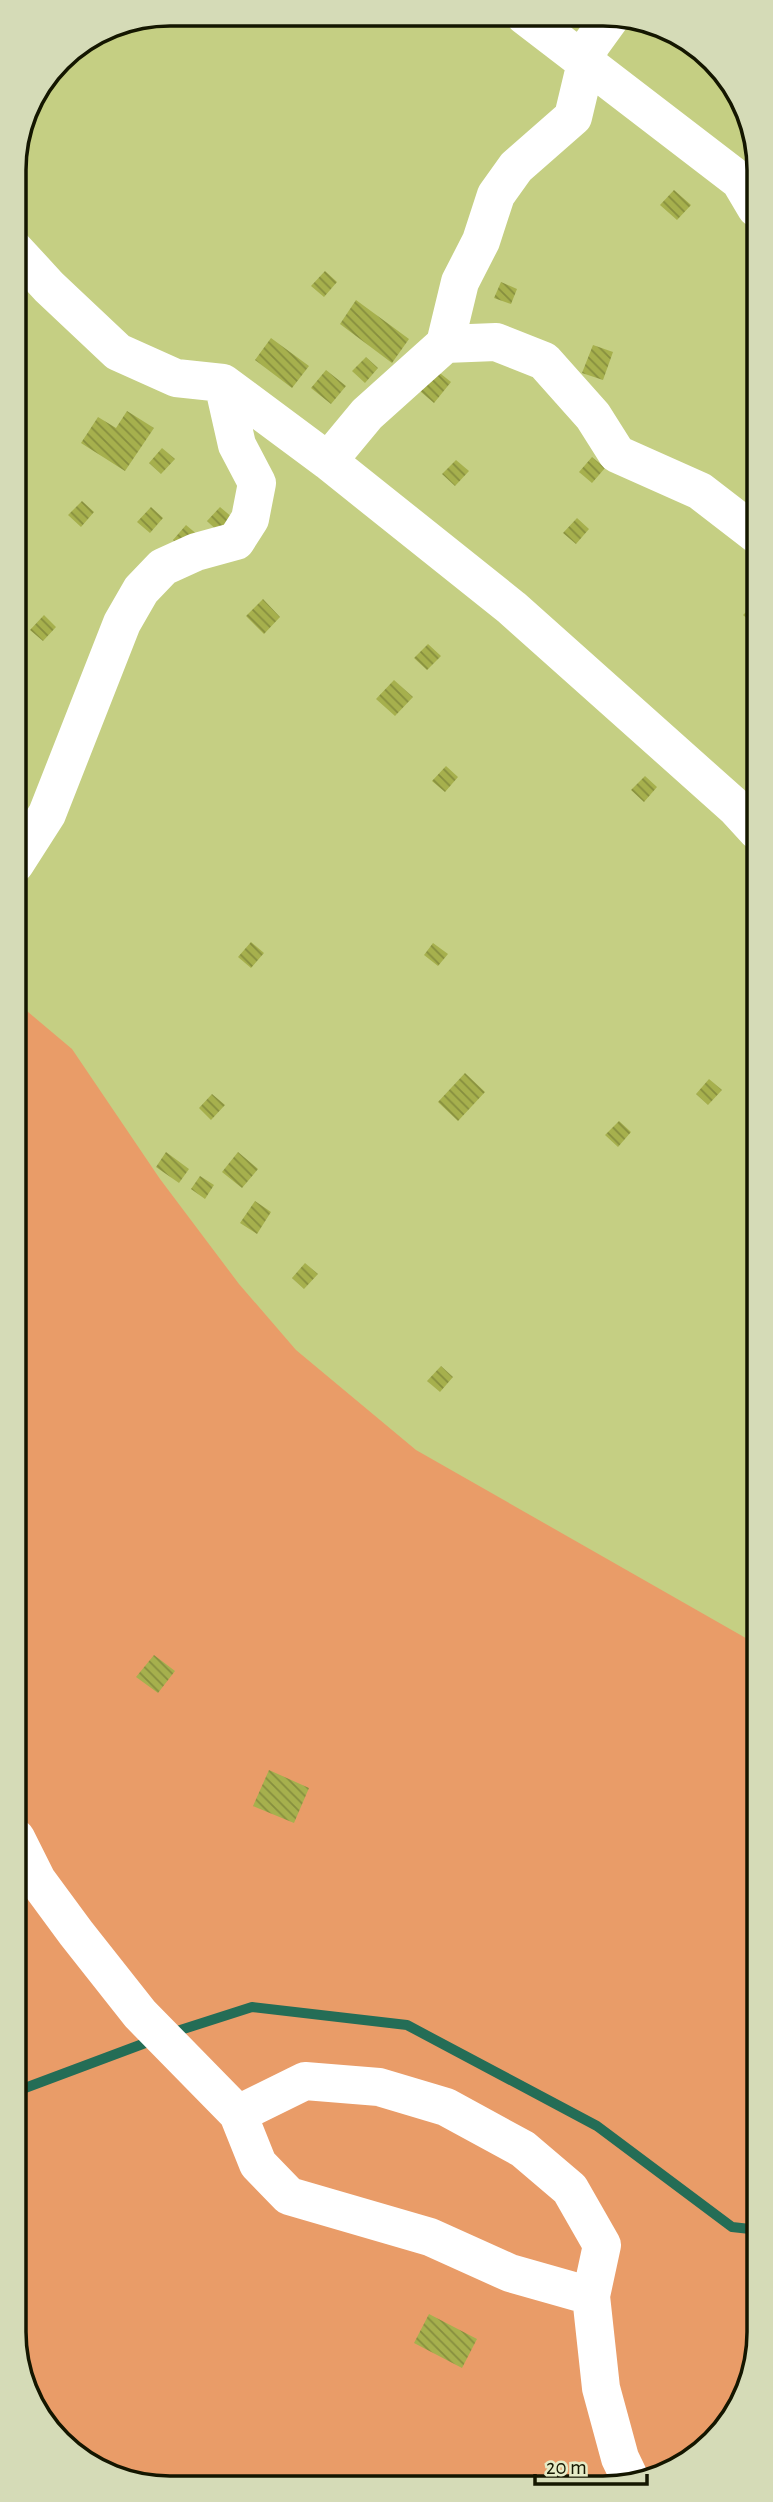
<svg xmlns="http://www.w3.org/2000/svg" width="773" height="2502" font-family="'Alegreya Sans',sans-serif">
  <defs>
    <pattern id="building-back-hatch" width="6" height="6" patternUnits="userSpaceOnUse" patternTransform="scale(1.75)"><rect width="6" height="6" fill="#a6b04d"/><path d="M-1 5l2 2M0 0l6 6M5-1l2 2" fill="none" stroke="#868e3e"/></pattern>
  </defs>
  <rect width="100%" height="100%" fill="#c5cf83"/>
  <path fill="#e99c68" d="M15,1001L72,1049L160,1179L239,1284L296,1350L416,1450L758,1645L759,2341L720,2435L633,2485H139L60,2442L17,2362Z"/>
  <g fill="none" stroke-linecap="round" stroke-linejoin="round">
    <path stroke="#246d56" stroke-width="10" d="M171,2033L252,2007L407,2025L597,2126L732,2227L759,2230
      M17,2091L156,2039"/>
  </g>
  <path fill="url(#building-back-hatch)" d="M674,190L691,205L677,220L660,205Z
    M325,271L337,282L324,297L311,286Z
    M501,282L517,289L511,304L494,298Z
    M356,300L409,339L392,363L340,324Z
    M271,338L309,366L292,388L255,360Z
    M593,345L613,352L603,380L582,373Z
    M366,357L378,368L365,383L352,371Z
    M431,366L451,382L434,403L414,386Z
    M326,370L346,386L331,404L311,388Z
    M127,411L154,428L125,471L81,443L98,417L116,428Z
    M162,448L175,459L161,474L149,463Z
    M592,457L605,468L592,483L579,472Z
    M456,460L469,471L455,486L442,474Z
    M82,501L94,512L81,527L68,515Z
    M151,507L163,518L150,533L137,522Z
    M220,507L233,518L220,533L207,521Z
    M577,518L589,529L576,544L563,533Z
    M186,525L199,536L185,551L173,540Z
    M263,599L280,617L264,634L246,616Z
    M757,601V627L743,615Z
    M44,615L56,627L43,641L30,630Z
    M428,644L441,656L427,670L414,658Z
    M394,680L413,697L395,716L376,699Z
    M446,766L458,777L445,792L432,781Z
    M645,776L657,787L644,802L631,790Z
    M251,942L264,953L251,968L238,957Z
    M433,943L448,954L438,966L424,955Z
    M465,1073L485,1092L458,1121L438,1102Z
    M709,1079L722,1090L708,1105L696,1094Z
    M212,1094L225,1105L211,1120L199,1108Z
    M619,1121L631,1132L618,1147L605,1135Z
    M166,1152L189,1169L179,1183L156,1167Z
    M238,1152L258,1169L242,1188L222,1172Z
    M200,1176L214,1185L205,1199L191,1189Z
    M255,1201L271,1212L257,1234L240,1223Z
    M305,1263L318,1274L304,1289L292,1278Z
    M441,1366L453,1377L440,1392L427,1381Z
    M154,1655L175,1671L158,1693L136,1677Z
    M269,1770L309,1788L294,1823L253,1806Z
    M429,2314L477,2339L462,2368L414,2343Z"/>
  <g fill="none" stroke-linecap="round" stroke-linejoin="round">
    <path stroke="#fff" stroke-width="38" d="M525,16L740,181L756,208
      M14,249L49,287L118,352L176,378L223,383L328,461L367,414L445,344L496,342L544,361L593,416L617,454L700,491L757,535
      M445,344L460,282L481,241L496,195L516,167L573,117L590,46L611,17
      M328,461L512,608L735,807L757,831
      M15,864L47,814L122,623L141,590L163,567L196,552L236,541L250,519L257,483L237,445L223,383
      M16,1838L37,1880L76,1933L140,2014L238,2114L258,2164L289,2196L430,2237L510,2273L591,2296
      M238,2114L305,2081L379,2087L446,2107L523,2149L570,2189L602,2245L591,2296L601,2388L620,2458L633,2485"/>
  </g>
  <path d="M0 0H773V2502H0ZM170 26H603A144 144 0 0 1 747 170V2332A144 144 0 0 1 603 2476H170A144 144 0 0 1 26 2332V170A144 144 0 0 1 170 26Z" fill="#d5dbb7" fill-rule="evenodd"/>
  <path fill="none" stroke="#141600" stroke-width="3.5" d="M170 26H603A144 144 0 0 1 747 170V2332A144 144 0 0 1 603 2476H170A144 144 0 0 1 26 2332V170A144 144 0 0 1 170 26Z"/>
  <path d="M535 2474v10h112v-10" fill="none" stroke="#141600" stroke-width="3.5"/>
  <text x="546" y="2474" font-size="21" fill="#141600" stroke="#e6ecc7" stroke-width="5" paint-order="stroke">20 m</text>
</svg>
